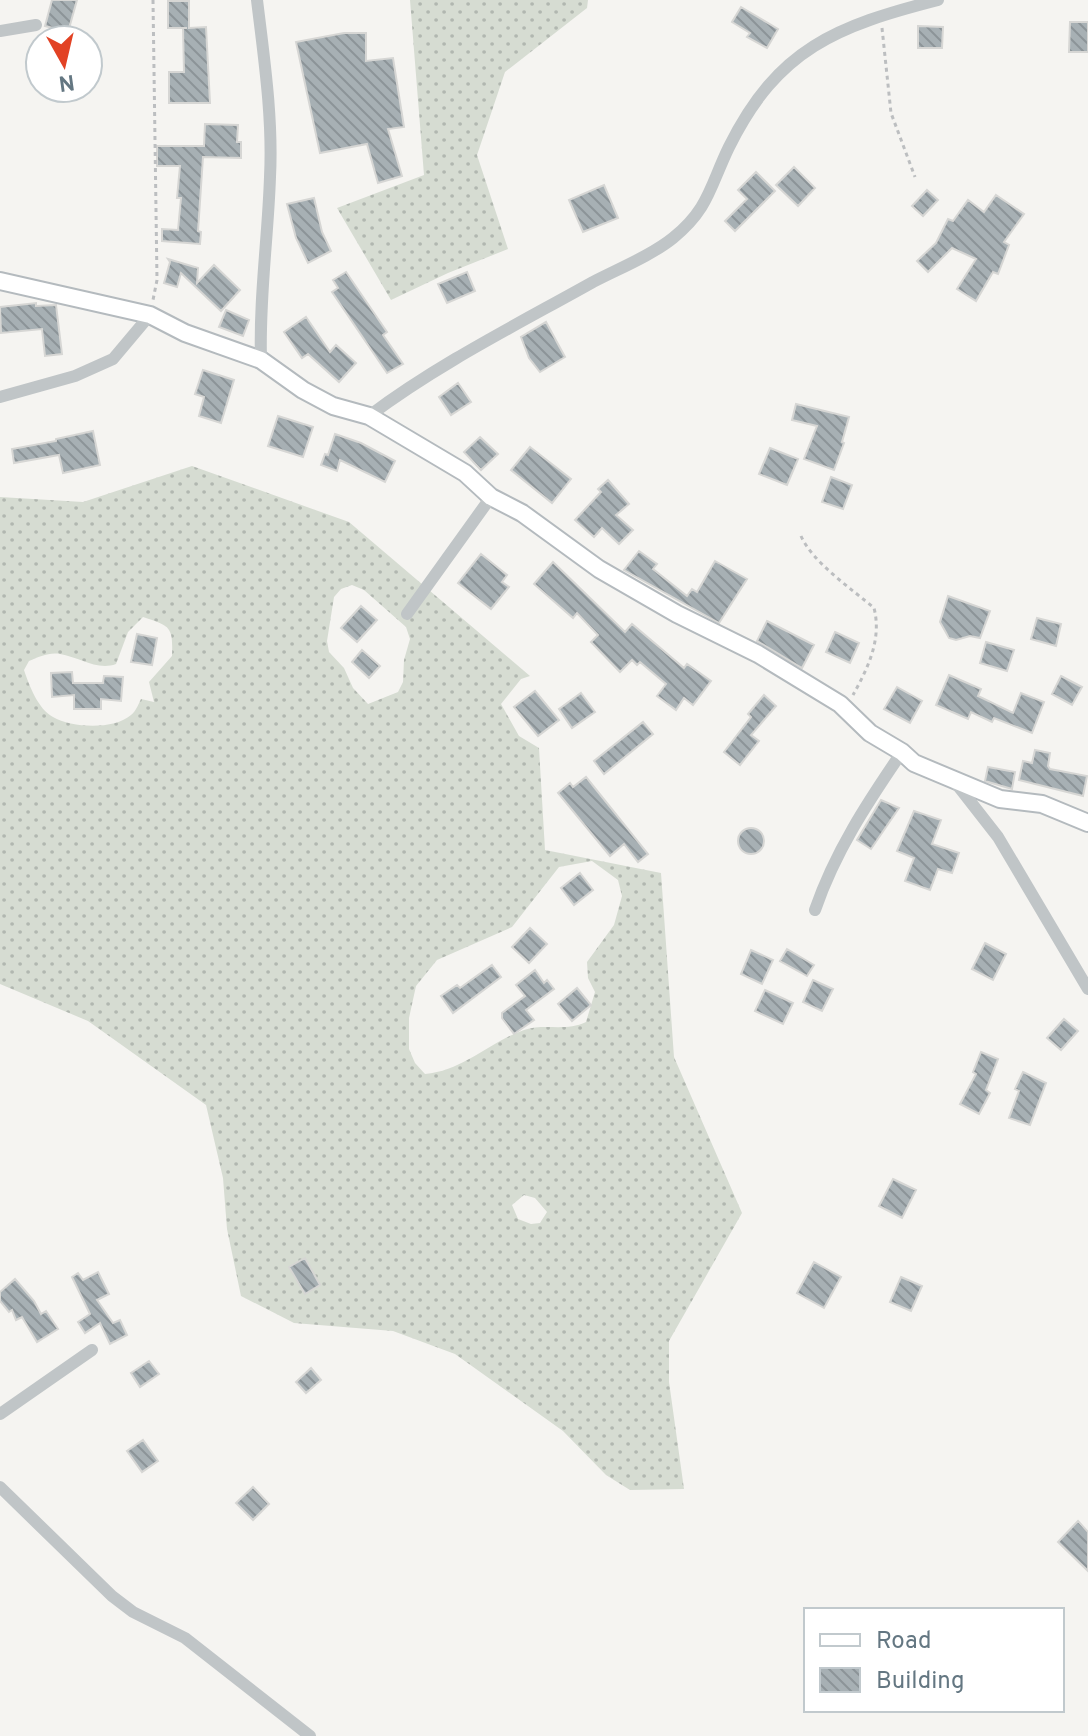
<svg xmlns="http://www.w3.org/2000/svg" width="1088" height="1736" font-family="Overpass,sans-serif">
  <defs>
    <pattern id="grass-dots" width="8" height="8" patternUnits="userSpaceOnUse" patternTransform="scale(2)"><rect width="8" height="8" fill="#d6dcd2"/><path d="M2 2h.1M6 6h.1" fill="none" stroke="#b1b7b0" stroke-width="1.8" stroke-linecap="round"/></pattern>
    <pattern id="building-back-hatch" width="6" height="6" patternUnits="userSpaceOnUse" patternTransform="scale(2)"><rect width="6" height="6" fill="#a7b0b4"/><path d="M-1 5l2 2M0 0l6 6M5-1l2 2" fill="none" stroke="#8c9498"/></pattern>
  </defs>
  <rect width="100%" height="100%" fill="#f5f4f1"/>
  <path fill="url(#grass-dots)" fill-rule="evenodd" d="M410,0H588L587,8L505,72L477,155L508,249L448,273L391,300L337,208L424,175Z
    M192,466L349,522L530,676L521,679L501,704L519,736L539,748L545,850L661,873L674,1057L742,1213L669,1341V1382L684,1489L630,1490L606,1475L563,1431L455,1354L393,1331L294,1323L241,1296L227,1229L223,1178L206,1105L88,1021L0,984V497L83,502ZM352,585L364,590L406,627L410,639L404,660L403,682L398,692L368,704L353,688L344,668L329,652L327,641L334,597L341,589ZM143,617C171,626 173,627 172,656L149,682L154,702L141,699C138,705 136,711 131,715C114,730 72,728 53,717C38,709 29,685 24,670L29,661C39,657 49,652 60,654C79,657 97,671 116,664L128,632ZM592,861L618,880L622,896L614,925L587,962L588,978L595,992L586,1022C566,1032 544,1023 524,1030C489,1042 463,1071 425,1074L415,1063L409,1049V1018L416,986L437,960L512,927L559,867ZM524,1195L535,1198L547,1212L540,1223L531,1224L518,1219L512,1205Z"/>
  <path fill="url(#building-back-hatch)" stroke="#d6d6d4" stroke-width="2" d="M52,0H77L68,32L45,26Z
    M168,1H189V28L206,27L210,103H169V72H184L183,28H187H168Z
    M741,7L778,29L767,48L747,37L750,33L732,22Z
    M1070,22H1088V52H1069Z
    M918,26L943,27L942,48H918Z
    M344,33H366V61L393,58L404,127L388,129L402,176L378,183L367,144L320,153L296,42Z
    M205,124L238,125L237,142H241V158L203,157L198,231L201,232L200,244L162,241V229L178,230L181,198H177L180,166H157V146H204Z
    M794,167L815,188L798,206L776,185Z
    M756,172L775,191L735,231L725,221L747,199L738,190Z
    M604,185L618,218L583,232L569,200Z
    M927,190L938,200L923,216L912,206Z
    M996,195L1024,214L1004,242L1009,245L998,274L993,272L976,301L957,289L976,259L952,248L928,272L917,261L936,243L948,219L953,221L968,200L984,212Z
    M314,198L322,232L331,251L308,263L296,238L287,204Z
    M168,259L198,268L197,283L214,265L240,290L221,311L181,273L177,287L164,283L170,262Z
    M346,272L387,332L383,335L403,364L387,373L332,292L338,288L333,280Z
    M467,272L475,291L447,303L438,284Z
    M36,303V306L56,305L62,354L45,356L42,329L1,333L0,307Z
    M226,310L249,320L243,336L219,327Z
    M306,317L330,352L336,345L356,363L339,382L308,354L302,358L284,332Z
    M546,322L565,357L540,372L529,358L521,337Z
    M203,370L234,380L221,423L199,416L204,397L195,394Z
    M458,383L471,402L451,415L439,397Z
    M796,404L849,417L842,442L844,443L834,470L804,459L817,426L792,420Z
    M278,416L313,427L303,457L268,446Z
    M93,431L100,465L63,473L59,455L14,463L12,449L56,441V439Z
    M335,434L361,443L395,461L385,482L340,460L337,471L321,465L325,454L328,455Z
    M480,437L498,454L481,470L464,452Z
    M530,447L571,479L552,503L511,470Z
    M770,448L798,459L787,485L759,474Z
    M831,477L852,485L843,509L822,502Z
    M608,480L629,504L616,515L633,530L619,544L602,528L594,537L575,520L601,492L598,489Z
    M639,551L657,564L653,569L687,596L692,589L697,592L715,561L747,579L719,623L624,570Z
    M481,554L507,575L502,582L509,587L491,609L458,583Z
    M553,562L625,632L632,624L684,668L687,664L711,681L693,705L684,698L676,710L657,696L666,684L640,662L637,665L632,660L620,672L591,642L598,635L577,613L573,618L534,584Z
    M948,596L990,611L980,638L970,636L956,640L949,638L940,622Z
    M361,606L377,620L357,642L341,628Z
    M1037,618L1061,624L1056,646L1031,639Z
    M767,621L814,645L802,668L757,641Z
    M835,632L859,643L850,663L826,652Z
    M137,634L157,638L152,665L131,662Z
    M986,642L1014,650L1007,671L980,663Z
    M362,650L380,666L369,678L352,662Z
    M72,672L73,683H103L104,676L123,677L121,701L101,699V709H74V695L52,697L51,673Z
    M949,675L981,689L978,696L1013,713L1021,693L1044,702L1032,733L994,718L992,722L971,712L968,719L936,705Z
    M1061,676L1082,687L1072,705L1052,694Z
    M897,687L922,701L910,723L884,709Z
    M535,691L559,720L538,736L514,707Z
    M581,693L595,712L572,728L559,709Z
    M764,695L776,706L751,735L759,741L740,765L724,752L751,717L748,714Z
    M643,722L653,734L604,774L594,761Z
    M1035,750L1050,753L1048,766L1050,769L1087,776L1083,796L1019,780L1023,761L1032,763Z
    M988,767L1015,772L1012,789L985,781Z
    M586,777L648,854L638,862L624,844L610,856L558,793L570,783L573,787Z
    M881,800L899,808L871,849L857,840Z
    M914,811L941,820L932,844L959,853L952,873L938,869L930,890L905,881L914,858L897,851Z
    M738 841a13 13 0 1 1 26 0a13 13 0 1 1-26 0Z
    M580,873L593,890L574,905L561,888Z
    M530,928L547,944L529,963L512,947Z
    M985,943L1006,954L993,980L972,969Z
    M787,949L814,965L807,976L780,961Z
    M751,950L773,960L762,984L741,974Z
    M492,965L501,977L453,1013L441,996L457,985L460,988Z
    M535,970L544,983L547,980L554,989L526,1010L534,1020L514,1034L502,1018V1013L525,996L516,985Z
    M813,980L833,989L822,1011L803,1002Z
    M577,988L591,1005L572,1021L558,1004Z
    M765,990L793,1003L783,1024L755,1011Z
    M1064,1019L1078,1031L1061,1050L1047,1038Z
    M981,1052L998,1059L986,1090L990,1093L979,1114L960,1104L976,1074L973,1072Z
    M1023,1072L1046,1083L1030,1125L1009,1118L1019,1091L1015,1089Z
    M893,1179L916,1190L902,1218L879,1206Z
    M305,1258L320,1285L305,1294L289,1267Z
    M814,1262L841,1277L824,1308L797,1293Z
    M98,1272L109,1294L97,1300L113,1323L120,1320L127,1335L110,1344L100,1323L85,1333L78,1322L90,1314L72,1277L78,1273L83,1280Z
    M901,1277L922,1286L911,1311L890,1302Z
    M15,1279L34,1301L41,1314L46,1311L58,1329L37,1342L22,1317L16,1320L12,1310L9,1312L0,1301V1292Z
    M149,1361L159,1374L140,1387L131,1373Z
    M311,1368L321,1380L306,1393L296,1382Z
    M143,1440L158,1461L142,1472L127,1451Z
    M253,1487L269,1504L253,1520L236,1503Z
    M1078,1521L1088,1532V1571L1058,1542Z"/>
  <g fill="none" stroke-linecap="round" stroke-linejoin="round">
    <g stroke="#b4babe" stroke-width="20">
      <path id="secondary" d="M0,281L150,315L185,333L261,360L303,390L333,406L369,416L465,473L491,497L522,513L599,569L677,614L758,654L840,704L870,733L902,752L914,763L1000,799L1042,804L1088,823"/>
    </g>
    <path stroke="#bcbec0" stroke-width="3" stroke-dasharray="4 4" stroke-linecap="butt" d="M153,0L157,280L153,300
      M882,28L891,113L915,177
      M801,536C813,563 852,589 874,608C882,639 868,668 853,695"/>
    <path stroke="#c0c5c7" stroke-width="12" d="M257,0C264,58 273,118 270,177C268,238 259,298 261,360
      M0,31L36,25
      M0,397L75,376L113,359L150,315
      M369,416C438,364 518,324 593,282C618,269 652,255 673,238C709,209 710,186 729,147C778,48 837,26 938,0
      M407,614L491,497
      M955,782L998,837L1088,989
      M815,910C835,852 867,803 902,752
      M0,1414L92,1350
      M0,1487L112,1596L133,1612L185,1638L310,1736"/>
    <use href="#secondary" stroke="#fff" stroke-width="16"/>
  </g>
  <rect x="804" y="1608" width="260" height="104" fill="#ffffff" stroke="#c1c9cd" stroke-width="2"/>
  <rect x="820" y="1634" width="40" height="12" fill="#ffffff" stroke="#c1c9cd" stroke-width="2"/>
  <text x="876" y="1648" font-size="24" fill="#647782">Road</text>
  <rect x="820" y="1668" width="40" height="24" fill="url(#building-back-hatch)" stroke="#c1c9cd" stroke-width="2"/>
  <text x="876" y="1688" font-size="24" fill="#647782">Building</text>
  <g transform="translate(64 64) rotate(172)"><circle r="38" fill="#ffffff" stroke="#c1c9cd" stroke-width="2"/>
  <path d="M0-6L14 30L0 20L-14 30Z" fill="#e24224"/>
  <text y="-12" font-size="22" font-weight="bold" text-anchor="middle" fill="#647782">N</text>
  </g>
</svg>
